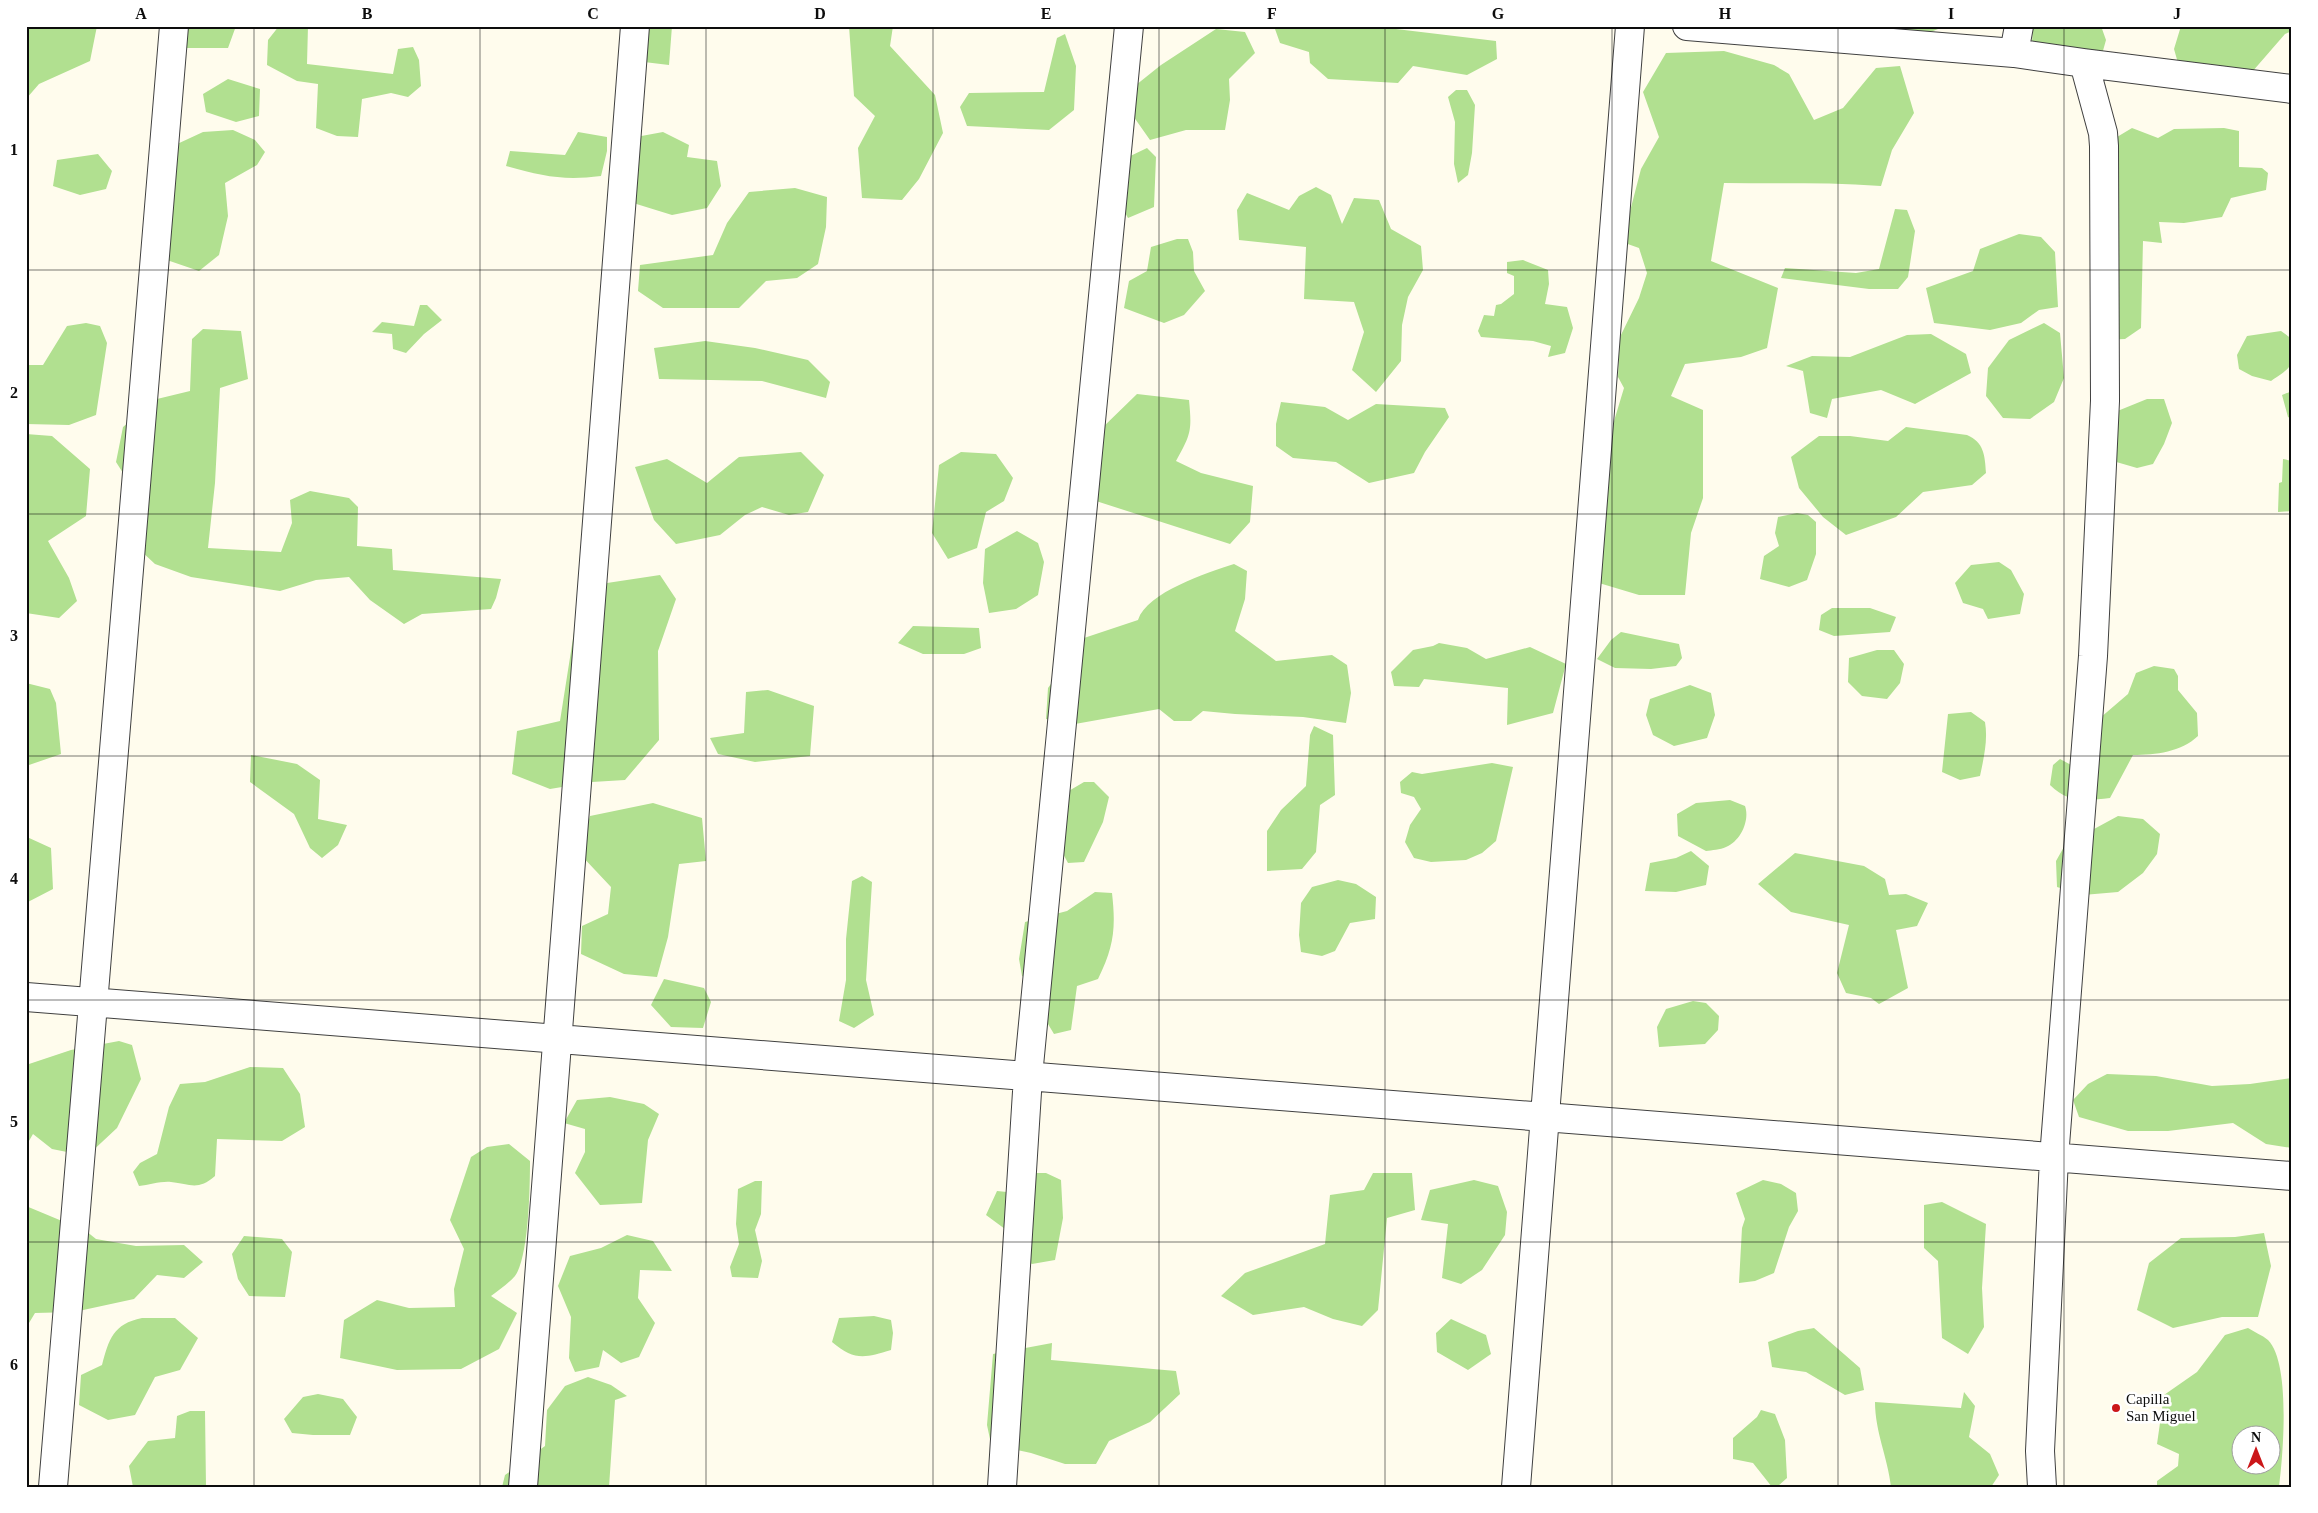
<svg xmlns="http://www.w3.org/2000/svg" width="2318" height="1513" font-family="'Times New Roman',serif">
  <rect width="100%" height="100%" fill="#fffced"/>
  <path fill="#b1e090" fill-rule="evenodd" d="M26,26H97L90,61L39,84L26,99Z
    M185,26H236L228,48H186Z
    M279,26H308L307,64L393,74L398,49L413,47L419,60L421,86L408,97L391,93L362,99L358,137L337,136L316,128L318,84L297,81L267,65L268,40Z
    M644,26H672L669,65L644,62Z
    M849,26H893L890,46L935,95L943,133L919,179L902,200L862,198L858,148L875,116L854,96Z
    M1277,26H1348L1352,29H1396L1496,41L1497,59L1467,75L1413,66L1398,83L1328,79L1310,63L1309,52L1280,43L1275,29Z
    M1838,26H1939L1938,29L1916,38Z
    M2033,26H2101L2106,40L2097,72L2031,61Z
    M2181,26H2292V31L2285,34L2252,72L2178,63L2174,49Z
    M1216,29L1245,32L1255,53L1229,79L1230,100L1225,130H1186L1150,140L1131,113L1136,85L1161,65Z
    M1065,34L1076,66L1074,110L1049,130L967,126L960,107L969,93L1044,92L1057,38Z
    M1724,51L1774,65L1789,74L1814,120L1843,108L1876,68L1900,66L1914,113L1892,150L1881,186C1828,182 1776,184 1724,183L1711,261L1778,288L1767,348L1741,357L1685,364L1671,396L1703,410V498L1691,533L1685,595H1639L1599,583L1611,431L1624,388L1618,377L1620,337L1639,298L1647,273L1639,248L1622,242L1641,169L1659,137L1643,92L1666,53Z
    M228,79L260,89L259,116L236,122L206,112L203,94Z
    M1456,90H1467L1475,105L1472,153L1468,175L1458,183L1454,164L1455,122L1448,97Z
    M2132,128L2158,138L2174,129L2224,128L2239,131V167L2262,168L2268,173L2266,190L2231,198L2222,217L2184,223L2159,222L2162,243L2143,241L2141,328L2125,339L2101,340L2117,137Z
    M233,130L255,140L265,152L257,165L225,183L228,216L219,255L199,271L161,258L175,145L203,132Z
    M578,132L607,137V151L601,176C563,181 542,176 506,166L510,151L565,155Z
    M663,132L689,145L687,157L717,161L721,186L707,208L672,215L630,202L636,137Z
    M1147,148L1156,157L1154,207L1128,218L1122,207V160Z
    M98,154L112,171L106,189L80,195L53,186L57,160Z
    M1316,187L1331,195L1342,224L1354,198L1379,200L1391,229L1421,246L1423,270L1408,297L1402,325L1401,361L1376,392L1352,370L1364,332L1354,302L1304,299L1306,247L1239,240L1237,210L1247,193L1289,210L1299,196Z
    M795,188L827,197L826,227L818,264L797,278L766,281L739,308H663L638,291L640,265L713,255L727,223L749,192Z
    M1895,209L1907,210L1915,231L1908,277L1898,289H1869L1781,278L1785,268L1856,273L1879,269Z
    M2019,234L2041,237L2055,252L2058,307L2039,310L2021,323L1990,330L1934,323L1926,288L1973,271L1980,249Z
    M1177,239H1188L1193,252L1194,271L1205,291L1184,315L1164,323L1124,308L1129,281L1147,271L1151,247Z
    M1523,260L1548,270L1549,284L1545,304L1567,307L1573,328L1565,353L1548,357L1551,346L1533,341L1481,337L1478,331L1484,315L1494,316L1496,305L1501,304L1514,294V276L1507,273V262Z
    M420,305H427L442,320L424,334L406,353L393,349L392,334L372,332L382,322L414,326Z
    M86,323L100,326L107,343L96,415L69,425L26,424V365H43L67,326Z
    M2044,323L2060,333L2064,378L2054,402L2030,419L2003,418L1986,396L1988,368L2009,340Z
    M203,329L241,331L248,379L220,388L215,483L208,548L281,552L292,523L290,500L310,491L349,498L358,507L357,546L392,549L393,570L501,579L496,598L491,609L422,614L404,624L370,600L349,577L316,580L280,591L191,577L155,564L140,550L144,506L116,462L123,427L157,399L190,391L192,339Z
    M2281,331L2292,339C2292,367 2295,365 2271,381L2252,376L2239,369L2237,355L2247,336Z
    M1931,334L1966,354L1971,373L1915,404L1881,390L1832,399L1827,418L1810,413L1803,371L1786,366L1812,356L1850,357L1907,335Z
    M705,341L755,348L808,360L830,382L826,398L762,381L659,379L654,348Z
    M2292,391V419L2288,417L2282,395Z
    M1137,394L1189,400C1192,431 1191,434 1176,461L1201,473L1253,486L1250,522L1230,544L1096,501L1100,430Z
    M2147,399H2164L2172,423L2164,444L2153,464L2137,468L2106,459L2115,412Z
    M1281,402L1325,407L1348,420L1376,404L1445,408L1449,417L1425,452L1414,473L1369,483L1336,462L1293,458L1276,446V424Z
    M1906,427L1967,435C1984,442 1985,456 1986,473L1972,485L1923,492L1896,517L1846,535L1823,517L1799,488L1791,457L1819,436H1850L1888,441Z
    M26,434L52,436L90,469L86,516L48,541L69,578L77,601L59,618L26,613Z
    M801,452L824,475L808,512L789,515L762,507L745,515L720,535L676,544L654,520L635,467L667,459L707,483L739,457Z
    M961,452L996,454L1013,478L1004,501L986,512L977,548L948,559L932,533L939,465Z
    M2283,459L2292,461V511L2278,512L2279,483L2282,482Z
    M1797,513L1808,515L1816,522V554L1807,580L1789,587L1760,579L1764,556L1779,546L1775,533L1778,517Z
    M1017,531L1038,543L1044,562L1038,595L1016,609L989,613L983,583L985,549Z
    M1999,562L2011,570L2024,594L2020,614L1988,619L1983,609L1963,603L1955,583L1971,565Z
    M1234,564L1247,571L1245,599L1235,631L1276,661L1332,655L1347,665L1351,693L1346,723L1303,717L1235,714L1203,711L1191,721H1174L1159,709L1075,724L1046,719L1048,688L1084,638L1138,620C1147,592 1207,573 1234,564Z
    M660,575L676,599L658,651L659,740L625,780L592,782L550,789L512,774L517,731L560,721L577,613L607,583Z
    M1832,608H1870L1896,617L1890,632L1834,636L1819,630L1821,615Z
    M913,626L979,628L981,648L964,654H923L898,643Z
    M1621,632L1679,644L1682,658L1676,666L1651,669L1615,668L1597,659L1611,640Z
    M1439,643L1467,648L1486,659L1530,647L1566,664L1553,713L1507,725L1508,688L1424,679L1419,687L1394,686L1391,672L1413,650L1433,646Z
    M1877,650H1894L1904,664L1900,683L1887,699L1862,696L1848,682L1849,658Z
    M2154,666L2174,669L2178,676V690L2197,713L2198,736C2181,752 2156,755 2133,755L2110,798C2086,801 2068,803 2050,785L2053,765L2060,759L2073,766L2093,724L2128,694L2136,673Z
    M26,683L50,689L56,703L61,754L29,765L26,764Z
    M1690,685L1711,693L1715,715L1707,738L1674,746L1653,735L1646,715L1650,699Z
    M768,690L814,706L810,756L755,762L718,754L710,738L744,733L746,692Z
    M1971,712L1985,722C1988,740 1984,757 1980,776L1960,780L1942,772L1948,714Z
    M1314,726L1333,735L1335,795L1320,805L1316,852L1302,869L1267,871V831L1281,810L1306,786L1310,735Z
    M251,755L297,764L320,780L318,819L347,825L338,845L322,858L310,848L294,814L250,782Z
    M1492,763L1513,767L1496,841L1482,853L1466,860L1431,862L1414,858L1405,842L1410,825L1421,809L1414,797L1401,793L1400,782L1412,772L1422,774Z
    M1084,782H1094L1109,797L1103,822L1084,862L1068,863L1061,850L1067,792Z
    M1730,800L1745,806C1750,820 1741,841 1726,847C1720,850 1712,850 1706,851L1678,836L1677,814L1696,803Z
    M653,803L702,818L706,861L679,864L668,937L657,977L624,974L581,954L582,926L608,914L611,887L579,853L590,816Z
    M2118,816L2143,819L2160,834L2157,854L2143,873L2118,892L2083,895L2057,887L2056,861L2069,838L2083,835Z
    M27,837L51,848L53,889L26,903Z
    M1691,851L1709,866L1706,885L1676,892L1645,891L1650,863L1676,858Z
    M1795,853L1864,866L1885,879L1889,895L1906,894L1928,903L1917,926L1896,930L1908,988L1879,1004L1871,998L1846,993L1837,973L1849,925L1791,912L1758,884Z
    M862,876L872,882L866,980L874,1015L854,1028L839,1021L846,980V939L852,881Z
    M1338,880L1356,884L1376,897L1375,919L1350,923L1335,951L1322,956L1301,952L1299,935L1301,903L1312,887Z
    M1095,892L1112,893C1116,928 1114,947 1098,979L1077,986L1071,1030L1054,1034L1042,1014L1046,989L1022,976L1019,959L1025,922L1067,911Z
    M664,979L704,988L711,1002L703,1028L671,1027L651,1005Z
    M1693,1001L1706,1003L1719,1016L1718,1030L1705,1044L1659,1047L1657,1027L1666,1009Z
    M119,1041L132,1045L141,1079L117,1128L87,1156L52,1149L33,1134L26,1146V1065L71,1050Z
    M250,1067L283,1068L300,1094L305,1127L282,1141L217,1139L215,1176C198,1191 190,1184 171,1182C161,1181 149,1185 139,1186L133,1172L140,1163L157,1154L169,1107L180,1084L205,1082Z
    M2107,1074L2156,1076L2212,1086L2250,1084L2292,1078V1148L2266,1144L2233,1123L2168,1131H2128L2079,1117L2073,1100L2088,1084Z
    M610,1097L644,1104L659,1114L648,1140L642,1203L600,1205L575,1173L585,1152V1129L564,1123L577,1100Z
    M509,1144L530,1161C530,1186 529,1257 515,1276C509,1283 499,1290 491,1296L517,1313L499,1349L461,1369L397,1370L340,1358L344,1320L377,1300L409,1308L455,1307L454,1289L464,1249L450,1220L471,1157L487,1147Z
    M1034,1173H1046L1061,1180L1063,1218L1055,1260L1032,1264L1004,1248L1005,1229L986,1215L997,1191L1007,1192Z
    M1373,1173H1412L1415,1210L1387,1218L1378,1310L1362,1326L1333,1319L1304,1307L1253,1315L1221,1296L1245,1273L1325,1244L1330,1195L1364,1190Z
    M1474,1180L1498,1186L1507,1212L1505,1235L1482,1270L1461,1284L1442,1278L1448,1224L1421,1220L1430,1190Z
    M1763,1180L1781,1184L1796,1193L1798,1211L1789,1227L1774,1273L1755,1281L1739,1283L1742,1228L1745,1219L1736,1193Z
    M755,1181H762L761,1214L755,1230L762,1261L758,1278L732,1277L730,1267L739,1244L736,1224L738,1189Z
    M1942,1202L1986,1224L1982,1288L1984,1327L1968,1354L1942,1338L1938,1261L1924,1248V1205Z
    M26,1206L86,1231L96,1239L136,1246L184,1245L203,1262L184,1278L157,1275L134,1299L74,1312L35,1313L26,1328Z
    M2264,1233L2271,1266L2258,1317H2222L2173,1328L2137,1310L2149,1263L2181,1238L2235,1237Z
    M627,1235L653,1241L672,1271L640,1270L638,1298L655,1323L639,1357L621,1363L603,1350L599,1367L575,1372L569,1358L571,1317L558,1286L570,1256L601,1248Z
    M244,1236L282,1239L292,1252L285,1297L249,1296L238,1279L232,1254Z
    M874,1316L891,1320L893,1333L891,1350C865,1358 854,1361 832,1342L839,1318Z
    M142,1318H175L198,1338L180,1370L155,1377L135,1415L108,1420L79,1405L81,1375L102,1365C109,1339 113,1324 142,1318Z
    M1451,1319L1486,1335L1491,1354L1468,1370L1437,1352L1436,1333Z
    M1814,1328L1860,1368L1864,1390L1845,1395L1806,1372L1772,1367L1768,1342L1798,1331Z
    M2248,1328C2254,1332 2262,1335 2268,1340C2291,1363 2283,1456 2279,1487H2157V1481L2178,1466L2179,1454L2157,1444L2164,1395L2197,1372L2225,1335ZM2240,1436H2270V1466H2240Z
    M1052,1343L1051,1360L1176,1371L1180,1394L1150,1422L1109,1441L1096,1464H1065L1031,1453L991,1444L987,1425L993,1354Z
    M588,1377L611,1385L627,1396L615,1400L609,1487H502L505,1475L545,1446L547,1410L565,1386Z
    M1964,1392L1975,1406L1969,1437L1990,1454L1999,1475L1991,1487H1891C1888,1458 1875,1432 1875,1402L1961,1408Z
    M318,1394L343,1399L357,1417L350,1435H313L292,1433L284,1419L303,1397Z
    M1761,1410L1775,1414L1785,1440L1787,1478L1777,1487H1772L1753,1463L1733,1459V1438L1757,1417Z
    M190,1411H205L206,1487H133L129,1466L148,1441L175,1438L177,1416Z"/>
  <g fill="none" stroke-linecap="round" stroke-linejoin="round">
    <g stroke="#404040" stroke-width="30">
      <path id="minor" d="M1687,26L2014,53L2084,63L2292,89
        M2014,53L2019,26
        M26,997L2292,1176
        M53,1487L174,26
        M523,1487L635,26
        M1002,1487L1028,1076L1129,26
        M1516,1487L1630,26
        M2042,1487L2040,1451L2054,1158L2093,656L2105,401L2104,146L2103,133L2084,63"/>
    </g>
    <use href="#minor" stroke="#fff" stroke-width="28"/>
  </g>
  <path fill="none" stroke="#0d0d0d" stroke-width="1" stroke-opacity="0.55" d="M254,26V1487M480,26V1487M706,26V1487M933,26V1487M1159,26V1487M1385,26V1487M1612,26V1487M1838,26V1487M2064,26V1487M26,270H2292M26,514H2292M26,756H2292M26,1000H2292M26,1242H2292"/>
  <circle fill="#cb1719" stroke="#fff" stroke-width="2" cx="2116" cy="1408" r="5"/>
  <g text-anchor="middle" stroke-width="5" stroke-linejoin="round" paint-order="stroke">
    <g font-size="15" fill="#0d0d0d" stroke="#fff" text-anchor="start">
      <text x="2126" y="1404">Capilla<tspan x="2126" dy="17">San Miguel</tspan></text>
    </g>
  </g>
  <rect width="2318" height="1513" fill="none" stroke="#ffffff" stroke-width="55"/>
  <g transform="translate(2256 1450)"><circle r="24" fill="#ffffff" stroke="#9e9e9e"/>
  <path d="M0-4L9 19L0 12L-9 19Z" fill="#cb1719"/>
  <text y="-8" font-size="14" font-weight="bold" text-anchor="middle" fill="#0d0d0d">N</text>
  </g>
  <rect x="28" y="28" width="2262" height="1458" fill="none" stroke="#0d0d0d" stroke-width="2"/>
  <g font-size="16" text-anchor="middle" font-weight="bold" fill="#0d0d0d">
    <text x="141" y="19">A</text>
    <text x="367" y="19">B</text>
    <text x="593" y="19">C</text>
    <text x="820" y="19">D</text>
    <text x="1046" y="19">E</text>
    <text x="1272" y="19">F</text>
    <text x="1498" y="19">G</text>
    <text x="1725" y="19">H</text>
    <text x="1951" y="19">I</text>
    <text x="2177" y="19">J</text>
    <text x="14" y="155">1</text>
    <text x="14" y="398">2</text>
    <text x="14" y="641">3</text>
    <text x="14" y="884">4</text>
    <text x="14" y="1127">5</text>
    <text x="14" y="1370">6</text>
  </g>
</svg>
